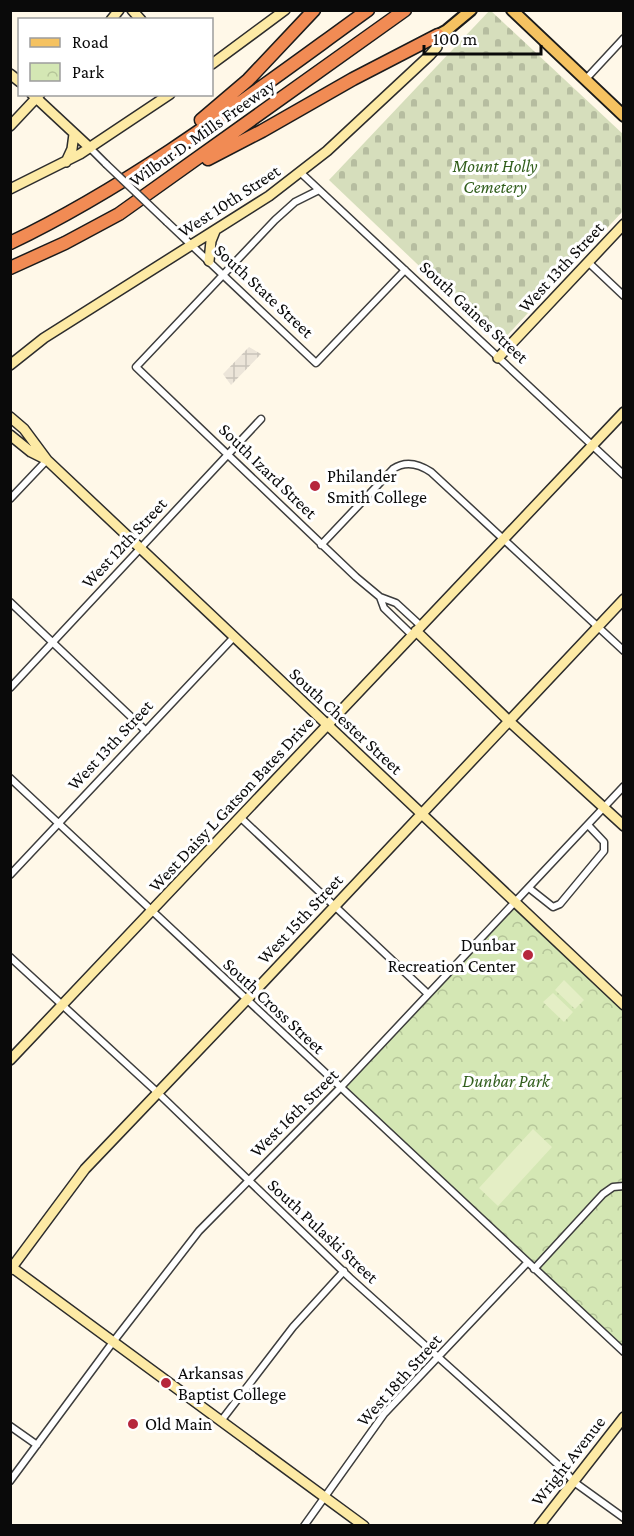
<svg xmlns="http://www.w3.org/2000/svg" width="634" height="1536" font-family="'Crimson Pro',serif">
  <defs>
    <pattern id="cemetery-stones" width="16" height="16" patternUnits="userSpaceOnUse" patternTransform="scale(1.5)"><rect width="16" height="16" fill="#d6debc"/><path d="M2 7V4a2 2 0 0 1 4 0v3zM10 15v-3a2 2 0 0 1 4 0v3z" fill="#b6bda0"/></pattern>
    <pattern id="park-crowns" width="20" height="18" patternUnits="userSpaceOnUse" patternTransform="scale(1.5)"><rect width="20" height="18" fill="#d4e7b4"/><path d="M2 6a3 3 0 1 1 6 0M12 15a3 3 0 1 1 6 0" fill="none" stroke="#b5c599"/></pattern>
    <pattern id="plaza-grid" width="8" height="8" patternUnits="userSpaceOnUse" patternTransform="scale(1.5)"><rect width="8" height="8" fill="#ece5d9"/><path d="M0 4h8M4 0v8" fill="none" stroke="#c9c3b9"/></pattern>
  </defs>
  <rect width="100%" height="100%" fill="#fff8e8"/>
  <path fill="url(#cemetery-stones)" d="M490,10L624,135L623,211L500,343L329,180Z"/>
  <path fill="url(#park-crowns)" d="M515,902L623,1004V1352L340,1088Z"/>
  <path fill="#e4eec5" d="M564,980L584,1000L575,1009L555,990Z
    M553,993L573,1012L564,1022L543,1002Z
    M533,1129L552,1147L498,1206L479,1188Z"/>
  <path fill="url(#plaza-grid)" d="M249,347L261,354L231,385L223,374Z"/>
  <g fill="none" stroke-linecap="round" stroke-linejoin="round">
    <g stroke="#3d3d3d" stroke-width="9">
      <path id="street" d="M585,80L624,38
        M90,148L106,164
        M301,173L624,475
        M319,190L295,202L275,220L136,367L356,577L380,597L396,603L421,626
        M167,222L316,363L405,270
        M588,262L624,296
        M10,499L47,460
        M321,545L393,469C406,460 419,464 431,472L624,651
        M380,597L384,608L412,635
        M10,602L146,731
        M10,688L261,419
        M10,778L624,1352
        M241,818L428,994
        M10,875L234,637
        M529,888L553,907L560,904L604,851V842L588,825
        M10,957L157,1092L350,1278L564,1470L574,1482L624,1518
        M534,1269L603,1194L613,1187L624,1186
        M221,1421L293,1327L344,1271
        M10,1426L37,1445
        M10,1481L113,1342L199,1231L340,1088L624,786
        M304,1526L384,1414L527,1263"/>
    </g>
    <g stroke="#2c2c2c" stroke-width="12">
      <path id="secondary" d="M132,10L141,20
        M111,20L119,10
        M212,64L285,10
        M10,74L20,82
        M32,94L90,148
        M10,126L40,94
        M66,162L72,149L74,134
        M10,189L80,154L170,94
        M209,261L211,241L215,231
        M498,358L624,224
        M10,365L44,338L269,196L327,151L430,55L437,47L438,35
        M10,417L24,429L47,460L624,1005
        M10,435L31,452L45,459
        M416,631L509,721L624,826
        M10,1060L624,412
        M10,1266L364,1526
        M10,1270L85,1169L254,992L624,599
        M539,1526L624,1417"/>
    </g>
    <g stroke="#1b1b1b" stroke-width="14">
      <path id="primary" d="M512,10L624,116
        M438,35L447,30L471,10"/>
    </g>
    <g stroke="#1b1b1b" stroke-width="15">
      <path id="highway" d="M201,120L248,80L314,10
        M208,159L262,131L353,79L438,35
        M10,243C139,181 253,93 368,10
        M10,268L65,243L119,214L405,10"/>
    </g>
    <use href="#street" stroke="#fff" stroke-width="6"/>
    <use href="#secondary" stroke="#fdeaa5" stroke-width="9"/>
    <use href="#primary" stroke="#f5c261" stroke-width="10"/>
    <use href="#highway" stroke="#f18b54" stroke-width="12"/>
    <g stroke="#3d3d3d" stroke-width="9" stroke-linecap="butt">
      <path id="street-bridge" d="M106,164L167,222"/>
    </g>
    <use href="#street-bridge" stroke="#fff" stroke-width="6"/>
  </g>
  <g fill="#b6273d" stroke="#fff" stroke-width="2">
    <circle cx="315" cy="486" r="6"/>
    <circle cx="528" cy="955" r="6"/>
    <circle cx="166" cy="1383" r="6"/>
    <circle cx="133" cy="1424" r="6"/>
  </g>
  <g text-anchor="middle" stroke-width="6" stroke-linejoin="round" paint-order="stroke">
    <g font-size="18" fill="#0a0a0a" stroke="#fff">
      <text transform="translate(202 133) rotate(-35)" y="6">Wilbur D. Mills Freeway</text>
      <text transform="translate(229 201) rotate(-33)" y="6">West 10th Street</text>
      <text transform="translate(561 267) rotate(-47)" y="6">West 13th Street</text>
      <text transform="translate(264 291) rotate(43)" y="6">South State Street</text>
      <text transform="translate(474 312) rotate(43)" y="6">South Gaines Street</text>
      <text transform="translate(268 471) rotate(44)" y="6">South Izard Street</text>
      <text transform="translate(124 543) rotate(-47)" y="6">West 12th Street</text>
      <text transform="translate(346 721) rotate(43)" y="6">South Chester Street</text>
      <text transform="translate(110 745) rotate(-47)" y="6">West 13th Street</text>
      <text transform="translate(231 804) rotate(-47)" y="6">West Daisy L Gatson Bates Drive</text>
      <text transform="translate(300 919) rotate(-47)" y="6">West 15th Street</text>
      <text transform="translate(274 1006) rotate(43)" y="6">South Cross Street</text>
      <text transform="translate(294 1113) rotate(-45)" y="6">West 16th Street</text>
      <text transform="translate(323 1231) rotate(43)" y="6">South Pulaski Street</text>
      <text transform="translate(399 1380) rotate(-48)" y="6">West 18th Street</text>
      <text transform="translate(568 1461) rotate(-52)" y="6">Wright Avenue</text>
    </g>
    <g font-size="18" font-style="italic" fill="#325f1d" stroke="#fff">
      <text x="495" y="172">Mount Holly<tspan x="495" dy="21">Cemetery</tspan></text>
      <text x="506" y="1087">Dunbar Park</text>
    </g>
    <g font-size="18" fill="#0a0a0a" stroke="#fff" text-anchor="start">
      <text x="327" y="482">Philander<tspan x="327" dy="21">Smith College</tspan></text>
      <text x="516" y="951" text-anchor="end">Dunbar<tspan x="516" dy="21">Recreation Center</tspan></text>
      <text x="178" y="1379">Arkansas<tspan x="178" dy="21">Baptist College</tspan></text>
      <text x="145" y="1430">Old Main</text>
    </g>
  </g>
  <rect width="634" height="1536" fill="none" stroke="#0a0a0a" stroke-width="24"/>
  <rect x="18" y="18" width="195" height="78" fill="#ffffff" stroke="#9d9d9d" stroke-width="1.5"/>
  <rect x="30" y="38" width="30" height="9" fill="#f5c261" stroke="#9d9d9d" stroke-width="1.5"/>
  <text x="72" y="48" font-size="18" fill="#0a0a0a">Road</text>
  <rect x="30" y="63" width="30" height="18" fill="url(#park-crowns)" stroke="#9d9d9d" stroke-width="1.5"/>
  <text x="72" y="78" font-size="18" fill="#0a0a0a">Park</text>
  <path d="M424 45v9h117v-9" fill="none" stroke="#0a0a0a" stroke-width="3"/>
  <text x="433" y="45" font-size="18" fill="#0a0a0a" stroke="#ffffff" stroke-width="4.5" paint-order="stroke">100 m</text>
</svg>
